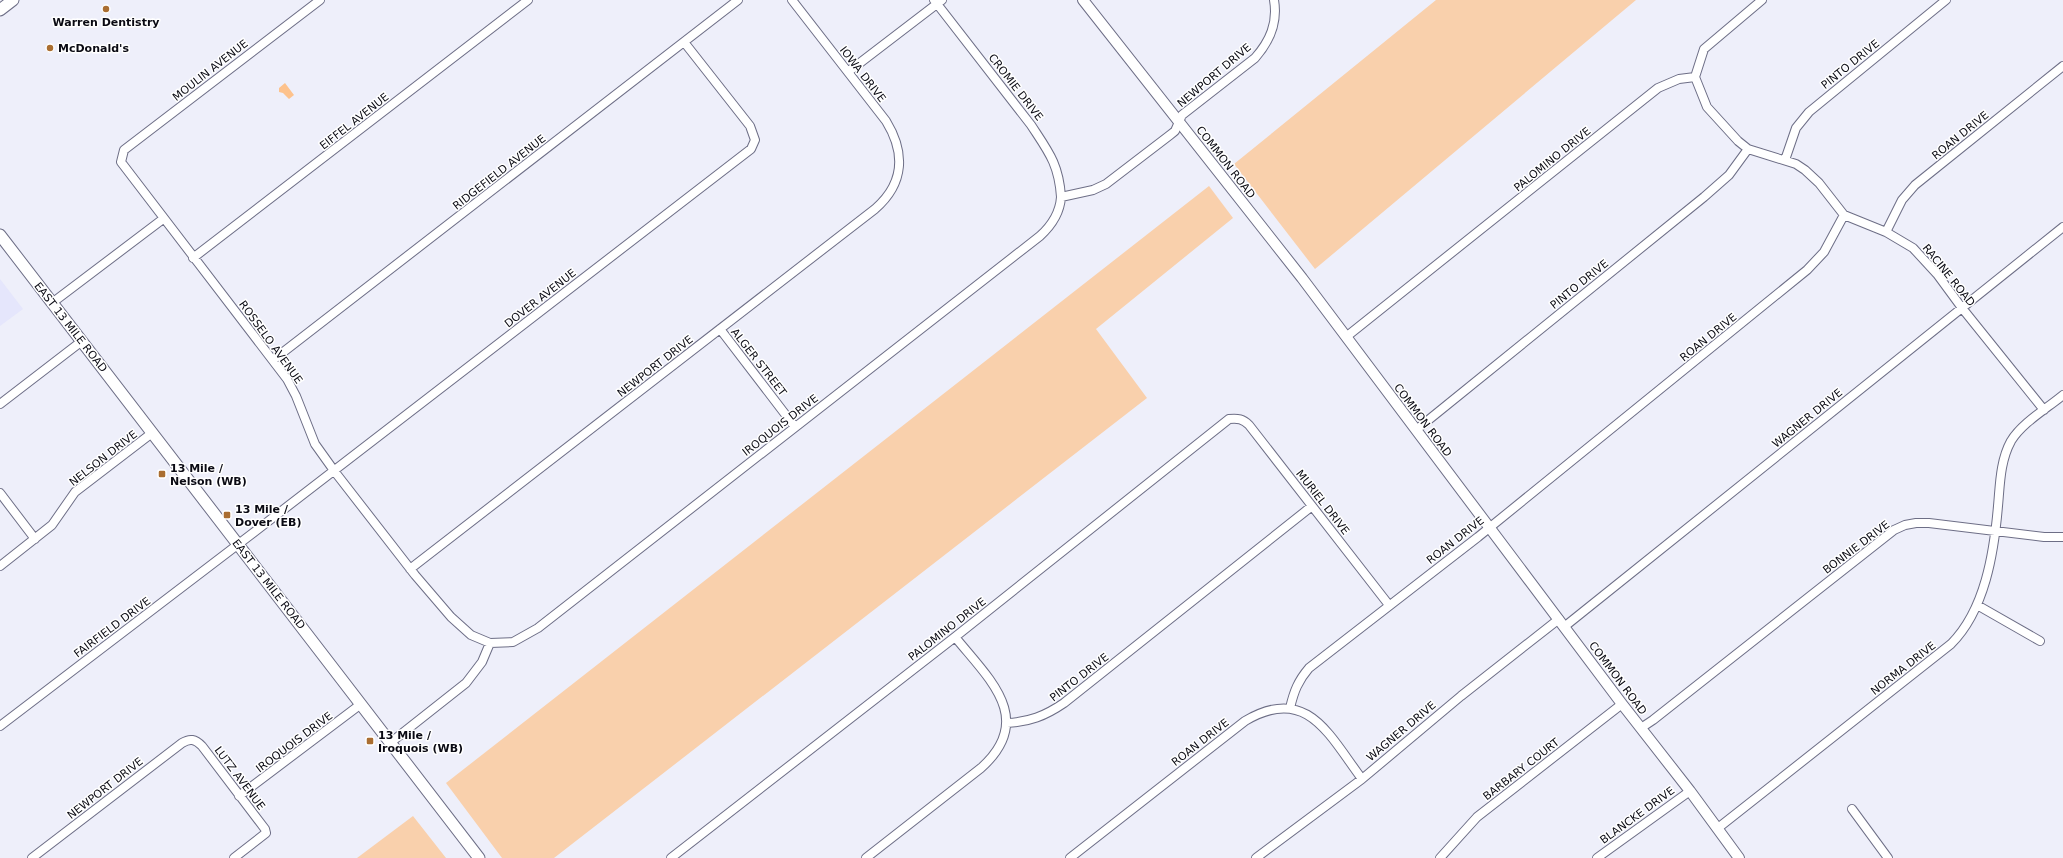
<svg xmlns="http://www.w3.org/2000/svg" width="2063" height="858" font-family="'DejaVu Sans',sans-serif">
  <rect width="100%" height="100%" fill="#eeeffa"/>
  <path fill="#e5e6fc" d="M0,279L23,309L0,326Z"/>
  <path fill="#f9d0ac" d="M1436,0H1636L1315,269L1234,164Z
    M1209,186L1233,218L1096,329L1147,398L554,858H502L446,783Z
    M413,816L446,858H357Z"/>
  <path fill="#fdc28c" d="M285,83L294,95L289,99L283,93L279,92V88Z"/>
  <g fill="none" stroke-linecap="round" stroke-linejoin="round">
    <g stroke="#6d6e86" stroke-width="10">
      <path id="minor" d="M320,0L124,150L121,162L287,379L296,396L315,444L335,472L415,575L451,617L471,635L490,643
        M934,0L1031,125C1048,151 1059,164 1061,197
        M848,72L942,0
        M1695,77L1707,107L1738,141L1748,149L1796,164L1805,170L1819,183L1844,215L1886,232L1913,248L1937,274L1962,308L2044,410
        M1695,77L1704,49L1762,0
        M1785,160L1796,128L1809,112L1946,0
        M1886,232L1902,200L1915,185L2063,66
        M193,258L528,0
        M52,303L163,219
        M720,329L795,427
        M1346,337L1658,88L1679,79L1695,77
        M273,360L738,0
        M0,404L82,341
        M1416,430L1704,197L1729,175L1748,149
        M0,493L35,539
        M0,566L52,525L75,492L152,433
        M410,569L875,209C905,183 905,152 886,121L792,0
        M1977,605L2040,641
        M1564,627L2063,227
        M1290,708C1294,691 1298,681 1309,668L1478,537L1807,270L1824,252L1844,215
        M1007,723C1029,722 1045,716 1064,703L1312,506
        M0,726L253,533L751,149L755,140L750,126L684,42
        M1641,728L1653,720L1861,556L1894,530L1905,525L1916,523H1929L2044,537H2063
        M390,743L466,683L482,662L490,643L513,642L538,628L1040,236C1051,226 1060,212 1061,197L1093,190L1106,184L1170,135L1175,131L1182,115L1255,58C1270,41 1278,23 1274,0
        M239,796L361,704
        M1852,809L1888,858
        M1718,828L1951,644C1985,610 1994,553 1998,506C2000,485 2000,461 2011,441C2022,423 2046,409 2063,395
        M32,858L182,743C190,738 195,739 202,746L265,829L266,833L234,858
        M671,858L955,637L1229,419C1238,418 1243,419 1249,425L1389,605
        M866,858L981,768C1036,719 989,679 955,637
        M1070,858L1245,721C1307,684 1329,735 1362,779
        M1256,858L1362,779L1461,696L1559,619
        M1440,858L1477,817L1622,704
        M1597,858L1690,791"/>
    </g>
    <g stroke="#6d6e86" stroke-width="12">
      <path id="tertiary" d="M1083,0L1302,278L1622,704L1690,791L1739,858"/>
    </g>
    <g stroke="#6d6e86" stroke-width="13">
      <path id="secondary" d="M0,10L13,0
        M0,235L479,858"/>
    </g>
    <use href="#minor" stroke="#fff" stroke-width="8"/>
    <use href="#tertiary" stroke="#fff" stroke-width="10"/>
    <use href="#secondary" stroke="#fff" stroke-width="11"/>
  </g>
  <g fill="#aa6e31" stroke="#fff" stroke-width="1.5">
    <circle cx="106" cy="9" r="4"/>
    <circle cx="50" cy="48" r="4"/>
    <rect x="158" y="470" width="8" height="8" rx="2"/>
    <rect x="223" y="511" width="8" height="8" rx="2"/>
    <rect x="366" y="737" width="8" height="8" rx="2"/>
  </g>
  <g text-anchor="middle" stroke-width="3" stroke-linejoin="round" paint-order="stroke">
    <g font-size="11" font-weight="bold" fill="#0a0a13" stroke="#fff" text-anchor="start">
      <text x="106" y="26" text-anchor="middle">Warren Dentistry</text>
      <text x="58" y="52">McDonald's</text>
      <text x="170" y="472">13 Mile /<tspan x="170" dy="13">Nelson (WB)</tspan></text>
      <text x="235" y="513">13 Mile /<tspan x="235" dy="13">Dover (EB)</tspan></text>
      <text x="378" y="739">13 Mile /<tspan x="378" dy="13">Iroquois (WB)</tspan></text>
    </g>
    <g font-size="11" fill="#0a0a13" stroke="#fff">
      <text transform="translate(1850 64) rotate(-39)" y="4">PINTO DRIVE</text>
      <text transform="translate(210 70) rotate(-38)" y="4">MOULIN AVENUE</text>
      <text transform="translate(863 74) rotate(52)" y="4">IOWA DRIVE</text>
      <text transform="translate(1214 75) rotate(-40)" y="4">NEWPORT DRIVE</text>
      <text transform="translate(1016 87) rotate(52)" y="4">CROMIE DRIVE</text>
      <text transform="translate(354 121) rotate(-38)" y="4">EIFFEL AVENUE</text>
      <text transform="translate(1960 135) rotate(-39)" y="4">ROAN DRIVE</text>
      <text transform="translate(1552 159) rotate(-39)" y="4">PALOMINO DRIVE</text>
      <text transform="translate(1226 162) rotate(52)" y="4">COMMON ROAD</text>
      <text transform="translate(499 172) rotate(-38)" y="4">RIDGEFIELD AVENUE</text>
      <text transform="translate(1949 275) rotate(51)" y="4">RACINE ROAD</text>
      <text transform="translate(1579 284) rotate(-39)" y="4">PINTO DRIVE</text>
      <text transform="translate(540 298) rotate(-38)" y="4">DOVER AVENUE</text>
      <text transform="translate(71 327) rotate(52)" y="4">EAST 13 MILE ROAD</text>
      <text transform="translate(1708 337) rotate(-39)" y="4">ROAN DRIVE</text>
      <text transform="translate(271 342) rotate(54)" y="4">ROSSELO AVENUE</text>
      <text transform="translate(759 362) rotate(52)" y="4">ALGER STREET</text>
      <text transform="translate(655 366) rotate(-38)" y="4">NEWPORT DRIVE</text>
      <text transform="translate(1807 418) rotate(-39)" y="4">WAGNER DRIVE</text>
      <text transform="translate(1423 420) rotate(53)" y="4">COMMON ROAD</text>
      <text transform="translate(780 425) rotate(-38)" y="4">IROQUOIS DRIVE</text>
      <text transform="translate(103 458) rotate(-38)" y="4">NELSON DRIVE</text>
      <text transform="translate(1323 502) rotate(52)" y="4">MURIEL DRIVE</text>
      <text transform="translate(1455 540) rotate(-38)" y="4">ROAN DRIVE</text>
      <text transform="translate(1856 547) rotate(-37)" y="4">BONNIE DRIVE</text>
      <text transform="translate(269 584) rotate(52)" y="4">EAST 13 MILE ROAD</text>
      <text transform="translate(112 627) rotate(-37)" y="4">FAIRFIELD DRIVE</text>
      <text transform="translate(947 629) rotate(-38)" y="4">PALOMINO DRIVE</text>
      <text transform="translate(1903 668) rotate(-38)" y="4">NORMA DRIVE</text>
      <text transform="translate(1079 677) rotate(-38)" y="4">PINTO DRIVE</text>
      <text transform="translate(1618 678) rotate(53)" y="4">COMMON ROAD</text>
      <text transform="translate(1401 731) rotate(-40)" y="4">WAGNER DRIVE</text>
      <text transform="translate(294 742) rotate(-37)" y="4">IROQUOIS DRIVE</text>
      <text transform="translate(1200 742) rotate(-38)" y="4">ROAN DRIVE</text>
      <text transform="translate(1521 769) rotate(-38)" y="4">BARBARY COURT</text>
      <text transform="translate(240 778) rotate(53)" y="4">LUTZ AVENUE</text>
      <text transform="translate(105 788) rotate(-38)" y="4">NEWPORT DRIVE</text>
      <text transform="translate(1637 815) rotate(-36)" y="4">BLANCKE DRIVE</text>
    </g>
  </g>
</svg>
